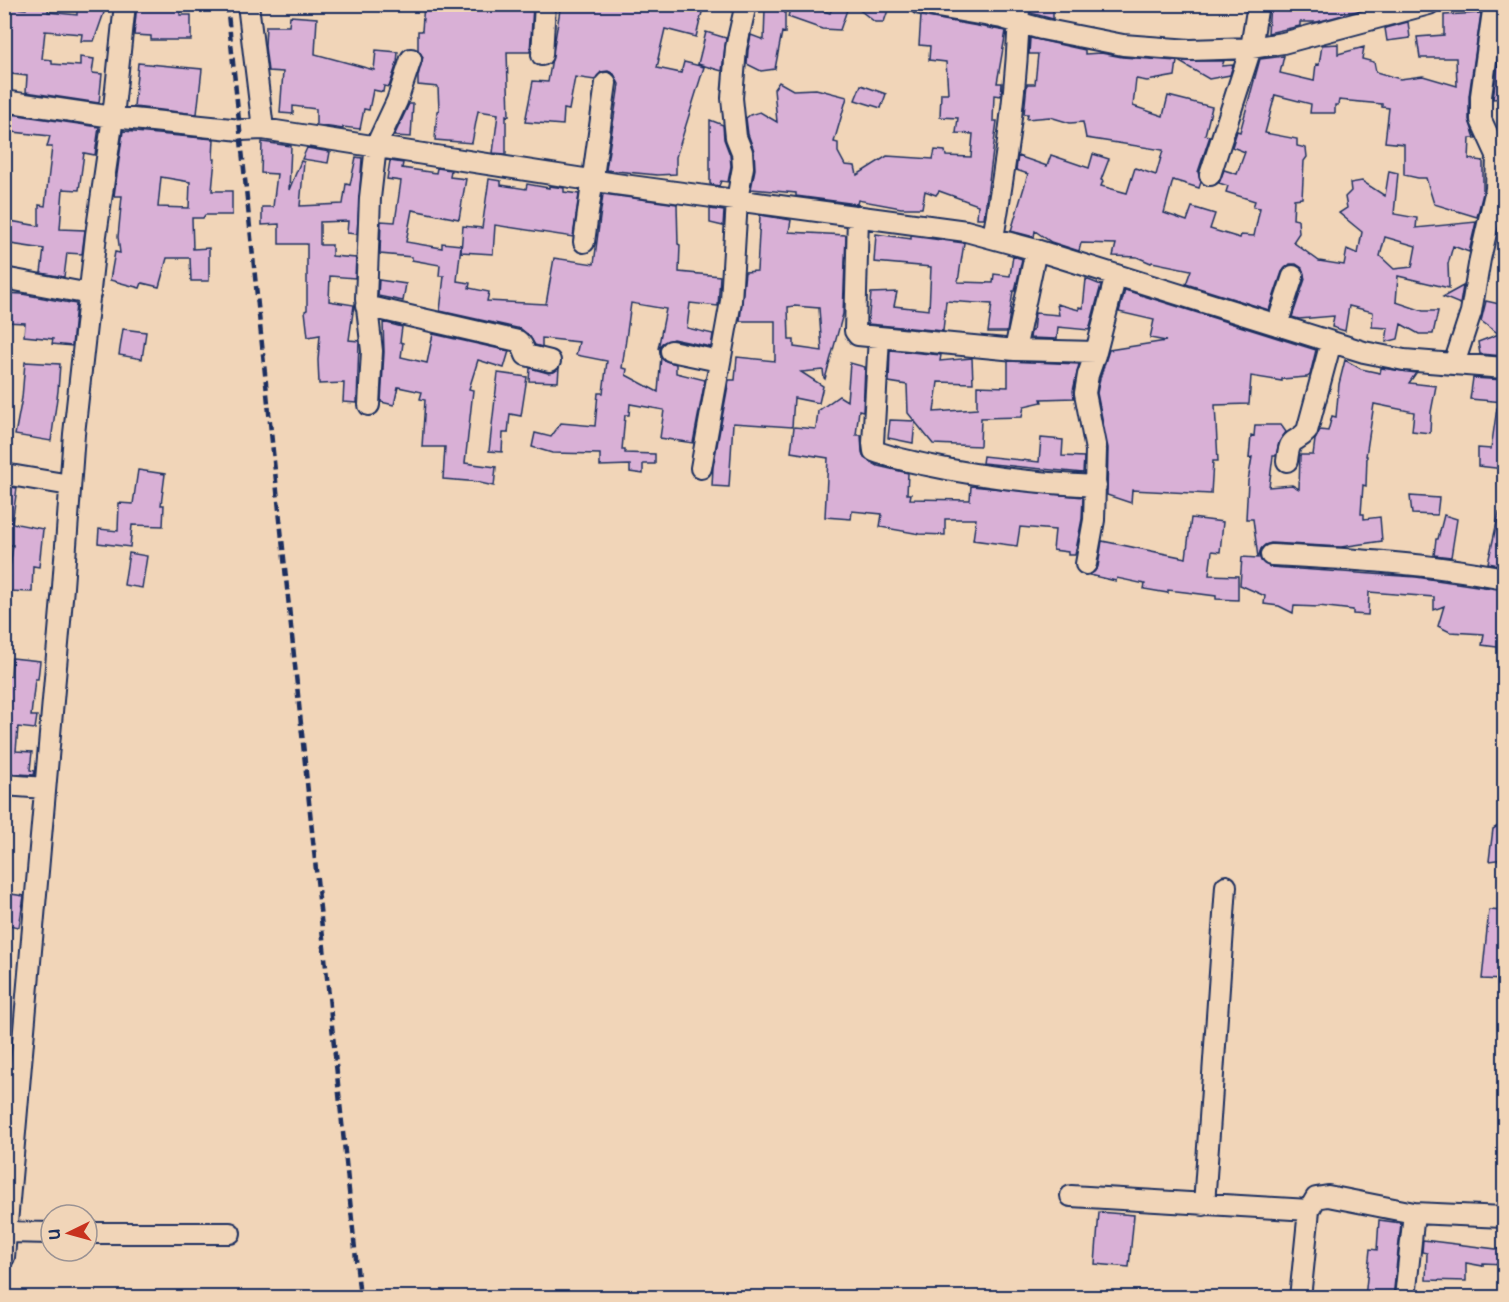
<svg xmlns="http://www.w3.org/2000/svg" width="1509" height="1302" font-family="Mali,sans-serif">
  <rect width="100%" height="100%" fill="#f1d5b8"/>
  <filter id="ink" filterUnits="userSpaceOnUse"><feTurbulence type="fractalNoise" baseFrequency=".0167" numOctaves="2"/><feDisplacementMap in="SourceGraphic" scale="12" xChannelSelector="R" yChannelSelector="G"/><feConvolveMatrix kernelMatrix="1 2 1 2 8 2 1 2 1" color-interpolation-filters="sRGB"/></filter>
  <g filter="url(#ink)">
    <path fill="#d9b0d6" stroke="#1b2f5e" stroke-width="1.5" fill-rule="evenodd" d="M27,4H49L48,12L77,15V4H107L94,41H81L82,34L45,31L42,59L52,60V64L80,66V57L94,59L92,73L102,74L99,103L26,92L27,76L4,73V7L26,9Z
      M137,4H180V15H191V40H151V36L134,35Z
      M424,4L533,6L530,52H507L509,116L506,115V154L493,153L498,114L478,111L472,143L435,140L437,111L439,110L438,87L418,85V76L423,57L418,50V31H422Z
      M561,4H606L635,8V4H704L696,37L665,29L658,59H659L657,68L681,73L684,62L704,67L676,157V174L657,175L606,170L619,84L614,74L608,71L601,72L595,80L575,77L569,110L564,109L563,125L525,122L533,81L548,82Z
      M768,4L785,7V33L782,32L775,69L761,71L747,64L748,50L751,35L764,40L765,9Z
      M791,4H805L830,13L834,4H849L840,30L822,29L788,17Z
      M852,4H877L888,10L884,22H875Z
      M1031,4H1053V19L1031,13Z
      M1270,4H1378L1379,5L1317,22H1300V26L1268,33Z
      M1481,13L1469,96V120L1475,138H1470L1469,159L1483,161V193L1477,217L1434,204L1426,178H1418L1404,175V144L1385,142L1389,108L1382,107V104L1339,100L1338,105H1335V113H1310L1311,104L1275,95L1265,133L1297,139V146L1306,148L1307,157L1304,161L1302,198L1294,199L1293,219L1298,220L1299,233L1293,242L1319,261L1344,265L1347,249L1358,254L1362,232L1339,213L1347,208L1345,197L1351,191L1350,183L1362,181L1385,196L1389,171L1398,173L1394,214L1417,218L1416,228L1476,222L1469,252L1453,246L1448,264L1449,288L1398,276L1396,302L1423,311H1438L1433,334H1419L1401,324L1398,339L1386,342L1388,328L1372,327L1373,312L1349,306L1345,331L1332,327L1334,316L1299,319L1292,317L1305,279L1302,268L1296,264H1290L1282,272L1269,310L1186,284L1191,270L1152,262L1151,263L1137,257L1113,256L1116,244L1081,243L1079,251L1051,242L1035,231L1034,237L1011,231L1028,174L1016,170L1018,156L1047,166L1051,155L1089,168L1093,154L1109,159L1101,180L1103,181L1101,186L1127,193L1135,168L1156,175L1163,150L1086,138L1083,122L1070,123L1050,117L1027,119L1028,114H1024L1027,84H1035L1038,54H1029L1030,38L1085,50V54L1101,53L1122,57L1177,61L1175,76L1147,81L1136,79L1133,106L1163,116L1168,96L1212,107L1205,135L1210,136L1198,172L1201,182L1199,188L1173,180L1164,213L1187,221L1192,207L1215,214L1210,229L1240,238L1241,235L1254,236L1260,208L1253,207L1255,201L1226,192L1228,186L1219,183L1224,170L1237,174L1245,152L1232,147L1237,131L1240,132L1260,59L1284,56L1280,73L1314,81L1316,64L1319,65L1322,45L1338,44V54L1364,47L1362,59L1374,62L1376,72L1400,79L1423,76L1457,86L1456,58H1420L1417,37L1444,35V15ZM1385,237L1416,246L1412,267L1394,269L1380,256Z
      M290,16L317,18L315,54L374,70L376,50L398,52L397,63L389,87L384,86L383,92L373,90L369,110L364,109L360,129L343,127V129L316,125V109L293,106V114L280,113L283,72L268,71L265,46L266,26H289Z
      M921,16L1006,31L997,83H1002L1001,96L994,95L993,121H997L984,218H977L978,205L939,191L936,195L925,191L922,208H901L858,200L857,204L796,196V193L751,189L755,169L754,151L748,134L746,118L750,115L760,112L777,122L774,89L779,82L793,90L816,89L847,97L834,142L838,143V152L845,165L855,166L857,175L887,156L933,159L935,150L945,151L946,156L971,157L973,134L956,133L958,118L940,117L941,93H948L946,62L929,60L930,46L919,45Z
      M1408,22L1410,38L1387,41L1385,28Z
      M706,32L726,38L722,71L698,64Z
      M1501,39H1504V98L1493,99Z
      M1178,61H1224L1222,66L1233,65L1230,75L1209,79Z
      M138,63L202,69L197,114L134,107Z
      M861,85L886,94L881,108L855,100Z
      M409,104H413L411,137L394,136Z
      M4,113L99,127L95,155L84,153L79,190L63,189L60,229L85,230L82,254L67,253L64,277L41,273L44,249L4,243V220L39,226V205L45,206L52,147H47L50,136L4,131Z
      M710,120L723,125L724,139L730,155L731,166L728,182L721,181L719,186L710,184Z
      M123,131L214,139L213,159H215L212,191H232V215H205L203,218H192L193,249L209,248V281H191L190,258H167L159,287L142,283L140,288L110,280L115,252L120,253L118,237L122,196H114ZM161,177L190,182L189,208L158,207Z
      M262,142L291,146L289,190L301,161L304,162L300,206L343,204L346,184L350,185L356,157L362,158L357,234L347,233L348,221L320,222V245H332V256L356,258L355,278L330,276L329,301L354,305L349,340L359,341L357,403L343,402L344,383L319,384L318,360L320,335L308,337L305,311L307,310V244H279V224L262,225V207H273L277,174L261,173Z
      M307,148L330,152L328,163L302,159Z
      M390,161L403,163L402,168L436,173L437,168L451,170L450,177L466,179L459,219L412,210L406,242L442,248V243L461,245L457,281L470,283L469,288L489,292L487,301L546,304L554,258L594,264L603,194L677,204L678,244L680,245L679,272L720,276L718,306L690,303L687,328L713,334L711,347L673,339L662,343L658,349L666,309L631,303L622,368L627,369L626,375L658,392L661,356L663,360L676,364V373L705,380L693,443L660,438L664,410L630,404L629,415H625L622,450H625V453L655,454V464H643V474L630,472V465L600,466V454L552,453L532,447L535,433L551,437L561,423L595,426L598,393H603L607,361L576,355L579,342L542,338V347L535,345L530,337L521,329L440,311L444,276H439L440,265L412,260V257L380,254L381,221L395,222L401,181L387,179Z
      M489,179L501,181V185L526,189L527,184L549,188V186L564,188V192L579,194L573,237L495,225L493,254L461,252L463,226L482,228Z
      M710,209L724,211L723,226L710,223Z
      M760,215L791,220L789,232L846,235L843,314L825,379L824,378L823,370L801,372L823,386L819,403L794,398L792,427L733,423L729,487L712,486L713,467L729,380H735L737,357L775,361V321H740L745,272L757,271ZM794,306L819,308L822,351L794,347V340H789L788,307Z
      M876,234L911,239V236L964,243L958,282L993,283L994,274L1010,276L1013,256L1022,259L1015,291H1013L1007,332H988L992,304L946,301L943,331L868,324L871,293L897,292L894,306L929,310L931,267L874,262Z
      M1086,279L1101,285L1089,330L1058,327L1057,339L1030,338L1031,331H1033L1035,313L1059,315L1057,304L1079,310V307L1083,308Z
      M379,280L406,284L403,301L378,296Z
      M1463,286L1460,304L1443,297Z
      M1125,290L1316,350L1310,375L1307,377L1282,379V381L1251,376L1249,404L1215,405L1218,461H1213L1211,494L1132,490L1131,503L1107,495L1108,448L1097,393L1100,378L1109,350L1166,341L1150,338L1154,320L1119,312Z
      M4,293L22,294L76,304L72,346L52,344L53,339L24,336L25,323L4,322Z
      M1486,301L1504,305V356L1480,354L1478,342L1499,334L1481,321Z
      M383,322L402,327L400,342L403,343L401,357L427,363L433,334L509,351L504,368L478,360L469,389L473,390L465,463L496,467L494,486L480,483V482L443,479L445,447H422L425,400L420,399L422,392L398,387L394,405L381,402L384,352Z
      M123,329L146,332L142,359L119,355Z
      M890,350L941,355L940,361L972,358L973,383L938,382L934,412L977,409V386L1008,387V361L1079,364L1073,391L1074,398L1041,399L1042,402L1024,406L1022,417L981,418L980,446L933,444L908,413L907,385L889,382Z
      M1345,360L1361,369L1380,373L1381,368L1416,373L1409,383L1436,386L1431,412L1430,433L1412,431L1414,412L1374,404L1366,456H1367L1366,486L1363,485L1361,514H1364V519L1380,517L1382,541L1341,547L1271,543L1265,545L1261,549L1259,555L1261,561L1270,567L1416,577L1504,590V648L1482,645L1484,634L1450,632L1438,626L1444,606L1434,610V597L1369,592L1368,615L1353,614V610L1319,606V607L1294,606L1293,613L1279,606L1264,604L1265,596L1240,585L1242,557L1258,558L1253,519H1246L1248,481L1252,457L1249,458L1250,447L1251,435L1254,436L1255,425H1281L1286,432L1279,442L1276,456H1273L1269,487L1292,485L1299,489L1300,455H1313L1315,440L1320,430L1328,431L1332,416L1336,417L1339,384Z
      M25,362L60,364L58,391L51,441L15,435L22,398Z
      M850,363L865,367L863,411L859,410L856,435H861L862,452L864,458L878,466L908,473L907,494H911L910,499L970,500L971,486L1083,497L1082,519L1075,555H1068V552L1053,550L1055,530L1020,527L1017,546L973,540L976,519H945V535L920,534L880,527L882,514L852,511L851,519L825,517L828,458L791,452L794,427L816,429L818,411L839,396L847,401Z
      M530,368L548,373L554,372L559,368L558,382L529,381Z
      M498,373L527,377L521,416L510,414L508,433H503L502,452L489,451Z
      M1473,378L1504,380V402L1470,399Z
      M1497,408L1504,409V469L1478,466V448L1491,449Z
      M890,420L915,421L913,443L888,438Z
      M1041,438L1063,440L1062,456L1084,457L1083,473L982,463L983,456L1039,462Z
      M138,470L165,474L161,505H164L163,526L132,525L130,547L98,543L99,529L118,531L119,503L133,504Z
      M4,486L17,488L12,523L43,529L39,567L33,566L32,592L7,591L13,545H5L9,525L4,524Z
      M1410,496L1439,498L1437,515L1412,514Z
      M1499,513L1504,514V566L1488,563Z
      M1444,515L1457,519L1451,557L1434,555L1436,539H1438Z
      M1191,518L1223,522L1220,552L1212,551L1209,575L1238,576V600L1216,599V596L1185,592L1168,590V593L1144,589L1145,584L1117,578L1116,581L1090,575L1098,567L1102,541L1186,558Z
      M129,553L147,556L142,588L124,585Z
      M12,658L40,661L38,679H35L31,716H37L35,729L18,727L16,751L32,752L30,770L35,771L34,775L4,773V697L7,676H11Z
      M1504,822V859L1489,861L1493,829Z
      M4,893L24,896L19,927L4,924Z
      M1489,910L1504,911V980L1482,979Z
      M1099,1212L1134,1215L1129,1267L1095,1264Z
      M1379,1220L1401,1223L1393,1298H1365L1370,1249L1377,1250Z
      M1423,1240L1504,1250V1264L1483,1263V1266L1466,1263V1281L1426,1280L1427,1253L1422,1252Z"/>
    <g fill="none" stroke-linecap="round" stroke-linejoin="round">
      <g stroke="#1b2f5e" stroke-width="24">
        <path id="minor" d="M248,4L263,129
          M920,4L1002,18L1042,29L1123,45L1190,50L1251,48L1283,43L1429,4
          M542,55L545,4
          M4,101L113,117L241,130L263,129L616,184L966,231L1036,250L1364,352L1404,360L1504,368
          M1210,175L1251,48L1258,4
          M858,216L855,331L858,335L1015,350L1096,352
          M993,238C1006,161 1018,83 1019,4
          M584,242L606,83
          M4,278L90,294
          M366,306L518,341L522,345L526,355L550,361
          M1277,325L1293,276
          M879,337L873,443L874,451C893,458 912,462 932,466C986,478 1040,483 1096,486
          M1015,350L1036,250
          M671,351L719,361
          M1454,364L1471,312L1480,259L1496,189L1497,155L1481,120V96L1494,4
          M369,405L372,351L366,299L370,198L376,146L397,101L411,59
          M1287,461C1290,434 1295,445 1307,431L1331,342
          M701,468L731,301L737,200L743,167L742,152L736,137L732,98L736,48L746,4
          M4,474L70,485
          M1271,555C1349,559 1428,563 1504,578
          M1086,564L1094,520L1096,450L1085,393L1088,375L1096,352L1116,275
          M4,785L45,788
          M1071,1196L1309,1210
          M1204,1205L1226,886
          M7,1232L51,1233
          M87,1233H230
          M4,1257L63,587L74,434L96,235L113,117L125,4
          M1300,1298L1309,1210L1316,1198L1328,1196L1414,1213L1504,1217
          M1405,1298L1414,1213"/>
      </g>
      <use href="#minor" stroke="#f1d5b8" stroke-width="20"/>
      <path stroke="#1b2f5e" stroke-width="4.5" stroke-dasharray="9 4.5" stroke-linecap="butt" d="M227,4L360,1298"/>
    </g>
  </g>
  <rect width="1509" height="1302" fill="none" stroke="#f1d5b8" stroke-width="24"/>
  <rect x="12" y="12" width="1485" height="1278" fill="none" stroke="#1b2f5e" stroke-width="2" filter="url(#ink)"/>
  <g transform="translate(69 1233) rotate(265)"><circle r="28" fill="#f1d5b8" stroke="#9b9394" stroke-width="1.5"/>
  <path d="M0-4.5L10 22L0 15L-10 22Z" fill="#c8321e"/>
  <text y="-9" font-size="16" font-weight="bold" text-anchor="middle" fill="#1b2f5e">U</text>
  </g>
</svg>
